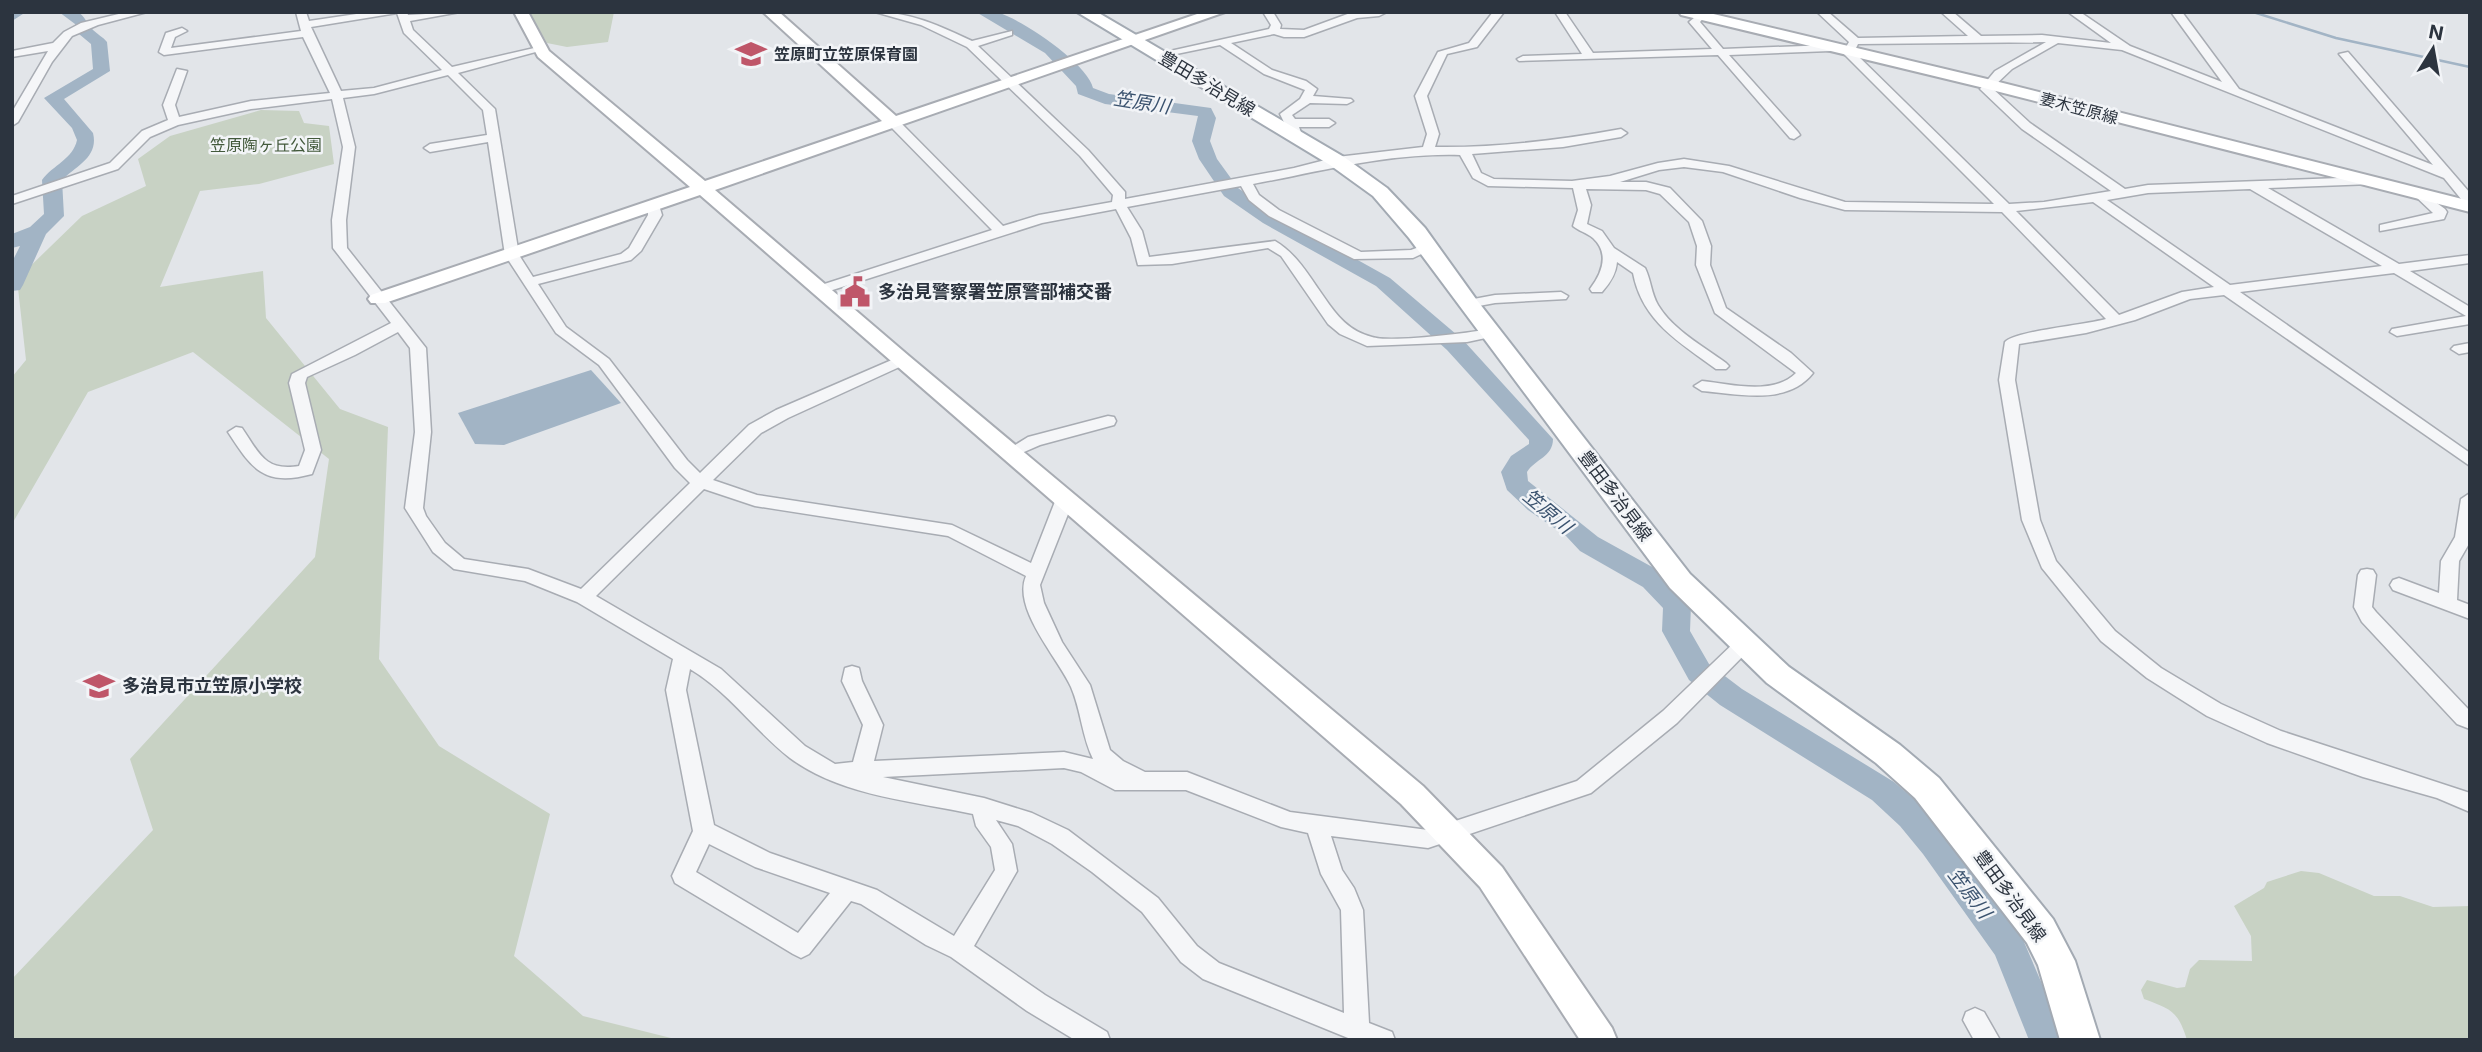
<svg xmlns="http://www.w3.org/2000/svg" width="2482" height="1052" font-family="Inter,'Noto Sans JP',sans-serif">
  <rect width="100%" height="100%" fill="#e2e5e9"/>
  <path fill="#c8d2c4" d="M529,12H614L608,42L567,47L547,43Z
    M261,110L299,111L304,123L329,126L334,164L259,184L200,191L160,287L263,271L266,318L340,409L388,427L379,659L439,746L550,814L514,956L583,1016L679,1040H12V979L153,830L130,759L315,557L329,459L193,352L88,392L12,524V377L26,360L17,279L82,216L146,186L138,159L170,136Z
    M2301,871L2319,873L2374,896H2400L2433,907L2470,906V1040H2187C2178,1011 2171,1009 2144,999L2141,990L2147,980L2177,988L2185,987L2190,969L2199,960L2252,961L2251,936L2234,906L2264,888L2267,882Z"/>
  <path fill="#a2b4c5" d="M591,370L621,403L504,445L475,444L458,413Z"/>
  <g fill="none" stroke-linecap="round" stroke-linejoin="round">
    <path stroke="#a2b4c5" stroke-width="2.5" d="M2253,12L2336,38L2470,67"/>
    <path fill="#a2b4c5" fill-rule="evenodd" d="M12,12H26L12,21Z
      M59,12C87,12 78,12 93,30C97,34 103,37 107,42L110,71L64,99L93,133C99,157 76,166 62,180L64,216L46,234L23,285L20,290L12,291V262L20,246L12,248V234L30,227L44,214L42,180C53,165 73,159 77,140L72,128L44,98L93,69L91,44L79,34L75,24Z
      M976,12C983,12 992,11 999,13C1023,20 1088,64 1093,88L1109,94L1211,108L1216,118L1210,141L1217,159L1238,188L1277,215L1390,278L1463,340L1553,439C1553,457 1535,459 1527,472L1528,481L1598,537L1663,573L1691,605L1690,631L1709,664L1742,689L1894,782L1922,806L1947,834L2021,935L2066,1040H2029L1995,955L1923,854L1900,826L1872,800L1720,705L1689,680L1662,631L1663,608L1643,587L1580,551L1566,536L1528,510L1507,490L1501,472L1511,456L1529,444V440L1447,350L1376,286L1263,223L1224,196L1199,159L1192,141L1198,116L1105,104L1078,94L1076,86L1045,53Z"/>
    <g stroke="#a8acb3" stroke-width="3">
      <path id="street" d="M127,12H147L98,25L72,36L52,62L18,122L12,126V112L48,51L12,57V51L53,43L64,32L81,23Z
        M296,12H306L309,21L370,12H407L408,15L460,12L410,21L413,30L452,67L543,46V50L458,73L495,109L519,255L533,277L621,254L629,248L648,215V202H658L662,215L641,251L631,260L538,284L566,327L609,359L687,460L700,473L749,425L776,410L901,356L906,358L909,361L906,364L788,418L761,433L713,480L757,495L952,525L1031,563L1056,499L1065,493L1071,495L1074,499L1040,585L1044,603L1062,642L1090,685L1110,750L1123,761L1145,772H1187L1290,812L1428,830L1577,781L1663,711L1737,640H1751L1754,645L1677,723L1591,793L1428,848L1331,836L1342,870L1354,888L1363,910L1369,1023L1392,1032L1395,1040H1353L1203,979L1181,962L1142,912L1092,872L1052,844L1018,826L996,820L1012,844L1017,871L974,946L1045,995L1107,1032L1110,1040H1075L1027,1011L951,957L926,945L861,904L851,901L809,954L801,958L793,954L675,883L672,876L693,831L666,690L673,659L577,602L525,581L454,569L433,552L405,508L415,432L410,348L398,332L355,355L307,377L305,383L321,450L312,474C264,487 252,469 228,432L236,427L242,428C259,453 265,472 299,466L305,450L289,383L292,374L391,323L333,248L332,220L343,147L332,99L251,109L178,125L150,137L118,169L12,204V196L110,163L142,131L168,120L163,105L177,69L187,71L175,105L179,117L251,101L330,93L303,37L164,55L159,52L166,33L182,28L187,31L175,37L171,48L301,31ZM397,13L404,33L442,70L374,88L341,91L311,27ZM448,75L483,110L487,135L430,144L424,148L430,152L488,142L505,255L556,333L599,365L675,468L690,483L581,589L528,569L464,559L445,543L426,516L423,508L431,432L426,348L347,248L346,220L355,147L343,98L374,94ZM704,489L755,506L948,536L1026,576C1012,609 1058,658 1071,687C1081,710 1082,737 1093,759L1064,752L874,761L883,725L862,681L859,668L852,666L845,668L842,681L863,725L853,762L835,764L805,746L721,669L596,596ZM690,669C729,692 755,731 790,758C841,796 913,801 973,814L976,826L991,847L995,870L954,936L877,890L770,853L714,825L686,690ZM1064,768L1081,772L1115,790H1186L1281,827L1308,833L1321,874L1341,910L1344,1013L1219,963L1197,946L1158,898L1068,830L1032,813L984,798L883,777ZM709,844L755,867L830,893L798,933L696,872Z
        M875,12C911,12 940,26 972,41L1012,31V35L978,46L1088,150L1125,192V199L1294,168L1337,157L1423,147L1427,134L1415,96L1438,52L1469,43L1493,12H1504L1477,47L1447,54L1427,96L1439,134L1435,147C1498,148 1560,140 1621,129L1627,133L1621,137L1563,147L1472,154L1481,173L1494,179L1572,181L1610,176L1658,163L1684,159L1729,166L1845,202L1994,204L1844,54L1843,52L1849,42L1817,12H1828L1858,38L1968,36L1941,12H1953L1981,36L2042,35L2111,43L2068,12H2080L2130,46L2222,82L2171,12H2182L2239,89L2433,165L2339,54L2348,52L2470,193V205L2465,204L2444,178L2122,50L2058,43L2012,69L1992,88L2030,123L2125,189L2148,185L2367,177L2373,181L2372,184L2268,188L2399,264L2470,255V263L2410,271L2470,307V324L2397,336L2390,332L2392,329L2466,316L2394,273L2240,292L2470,453V466L2224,295L2190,299L2135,320L2086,333L2019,344L2015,380L2040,520L2056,561L2115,631L2161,668L2221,704L2281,731L2470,793V812L2437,798L2363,777L2267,743L2207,716L2147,678L2101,641L2042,568L2022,520L1999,380L2005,342C2015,331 2085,325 2106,319L2002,212L1845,210L1800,198L1723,172L1684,167L1659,170L1620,182H1646L1670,188L1702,221L1711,246L1710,265L1726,308L1791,353L1813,373C1787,406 1738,394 1702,391L1694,386L1702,381C1731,384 1773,396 1796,373L1715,313L1696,265L1697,246L1689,222L1660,194L1646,190L1586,189L1591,205L1587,224L1602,231L1614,248L1645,268C1651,280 1651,293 1658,305C1673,330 1703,346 1726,363L1729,366L1726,369H1716C1679,342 1642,321 1633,273L1617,262C1616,274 1610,283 1602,292H1592L1590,289C1602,273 1610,254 1593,238C1587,233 1579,231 1573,226L1578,210L1573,188L1488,186L1473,178L1460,155C1388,153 1323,171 1253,184L1259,195L1279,210L1361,252L1411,250L1427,244L1434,248L1413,258L1354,259L1269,216L1249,200L1241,186L1127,207L1142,231L1149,257L1275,241C1297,254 1309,276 1324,297C1337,316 1349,331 1372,337C1390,343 1469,333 1490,329L1497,333L1495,336L1467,342L1367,346L1340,334L1328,324L1281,256L1268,248L1172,264L1138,265L1131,238L1116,209L1042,223L820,294L815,293V287L992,230L889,125V119H897L1003,226L1039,215L1112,202L1113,195L1080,156L967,47L921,25ZM2046,42L1995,71L1980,89L2022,129L2111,191L2044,202L2009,204L1854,52L1858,44ZM2250,189L2382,266L2230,285L2107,200L2148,193ZM2093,202L2214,287L2182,292L2119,315L2016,211Z
        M1263,12H1273L1281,25L1280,29L1304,30L1353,12H1387L1379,16L1357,18L1304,37H1284L1274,34L1231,43L1272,70L1306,81L1317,89L1313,96L1351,99L1353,101L1347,104L1310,103L1292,115L1295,119H1329L1335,123L1329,127H1299L1303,138L1301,141H1293L1280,114L1300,99L1305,90L1264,74L1220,45L1157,58L1152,55L1269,29L1271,25Z
        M1555,12H1565L1593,53L1712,49L1689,22L1700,13L1705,16L1700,22L1723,49L1830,45L1835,48L1830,51L1729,55L1798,132L1800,135L1794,139L1790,138L1718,55L1519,61L1517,59L1523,56L1582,54Z
        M2419,190L2445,209L2447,212L2444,219L2380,231V225L2433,213L2413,194Z
        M1561,292L1568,296L1566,299L1495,303L1468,308L1461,304L1463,301L1495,295Z
        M2470,343V352L2459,354L2451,349L2454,346Z
        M1108,416L1114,417L1116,421L1114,425L1040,445L1010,458L1002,453L1028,437Z
        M2470,493V542L2459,561L2457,600L2470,605V619L2393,590L2390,585L2393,580L2399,578L2439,593L2441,561L2455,537L2461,499Z
        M2367,569L2373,570L2376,575L2372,607L2376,612L2470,711V729L2457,724L2362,622L2354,607L2358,575L2361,570Z
        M1975,1008L1984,1012L2000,1040H1974L1963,1020L1966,1012Z"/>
    </g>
    <g stroke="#a8acb3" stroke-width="4">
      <path id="secondary" d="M514,12H528L549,51L705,181L882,121L763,12H779L896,116L1203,12H1225L715,190L909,356L1423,786L1502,867L1612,1028L1617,1040H1580L1480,887L1401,804L700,195L385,303H371L368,299L371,295L690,187L538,57Z
        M1679,12H1705L1987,79L2470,201V212L1984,88L1681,15Z"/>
    </g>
    <g stroke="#a3aab3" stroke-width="4">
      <path id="primary" d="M1077,12H1097L1344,157L1387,188L1425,228L1476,299L1690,574L1789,667L1900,745L1939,778L2053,919L2075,961L2100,1040H2060L2038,965L2027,943L1915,798L1876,763L1767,683L1670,588L1409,238L1373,196L1330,165Z"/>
    </g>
    <use href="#street" fill="#f5f6f8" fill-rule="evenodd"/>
    <use href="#secondary" fill="#fff" fill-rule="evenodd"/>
    <use href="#primary" fill="#fff" fill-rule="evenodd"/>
  </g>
  <defs>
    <g id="school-bare" transform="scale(2.415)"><path d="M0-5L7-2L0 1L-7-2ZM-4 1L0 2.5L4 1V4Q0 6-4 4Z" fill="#bf5669" stroke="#f2f4f7" stroke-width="2.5" paint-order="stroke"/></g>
    <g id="civic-bare" transform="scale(2.415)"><path d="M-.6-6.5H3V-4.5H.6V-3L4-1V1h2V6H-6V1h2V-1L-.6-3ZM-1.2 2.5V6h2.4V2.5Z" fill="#bf5669" stroke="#f2f4f7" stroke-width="2.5" paint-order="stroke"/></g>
  </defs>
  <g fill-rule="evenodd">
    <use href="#school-bare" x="751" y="54"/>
    <use href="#civic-bare" x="855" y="292"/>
    <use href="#school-bare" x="99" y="686"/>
  </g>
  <g text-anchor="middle" stroke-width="5" stroke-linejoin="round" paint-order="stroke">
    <g font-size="16" font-weight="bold" fill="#2c343f" stroke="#f2f4f7" text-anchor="start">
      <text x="774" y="60">笠原町立笠原保育園</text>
    </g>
    <g font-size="16" fill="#2c343f" stroke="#f2f4f7">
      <text transform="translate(2079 108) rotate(15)" y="6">妻木笠原線</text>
    </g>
    <g font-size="16" fill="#42593b" stroke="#f2f4f7">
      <text x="266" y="151">笠原陶ヶ丘公園</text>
    </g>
    <g font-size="18" fill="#2c343f" stroke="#f2f4f7">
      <text transform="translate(1207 84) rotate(31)" y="6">豊田多治見線</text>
      <text transform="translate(1615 496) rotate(53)" y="6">豊田多治見線</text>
      <text transform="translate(2010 896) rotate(54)" y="6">豊田多治見線</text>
    </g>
    <g font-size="18" font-weight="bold" fill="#2c343f" stroke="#f2f4f7" text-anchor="start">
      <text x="878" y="298">多治見警察署笠原警部補交番</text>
      <text x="122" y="692">多治見市立笠原小学校</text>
    </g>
    <g font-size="19" font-style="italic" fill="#3b536f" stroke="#f2f4f7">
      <text transform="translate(1142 102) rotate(9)" y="7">笠原川</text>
      <text transform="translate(1548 511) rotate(40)" y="7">笠原川</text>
      <text transform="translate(1970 893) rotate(53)" y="7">笠原川</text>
    </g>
  </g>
  <rect width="2482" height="1052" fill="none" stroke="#2c343f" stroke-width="28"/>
  <g transform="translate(2433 49) rotate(11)" stroke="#f2f4f7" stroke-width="5" paint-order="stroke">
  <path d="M0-5L12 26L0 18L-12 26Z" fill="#2c343f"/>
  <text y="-10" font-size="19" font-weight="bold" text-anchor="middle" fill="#2c343f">N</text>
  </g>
</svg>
